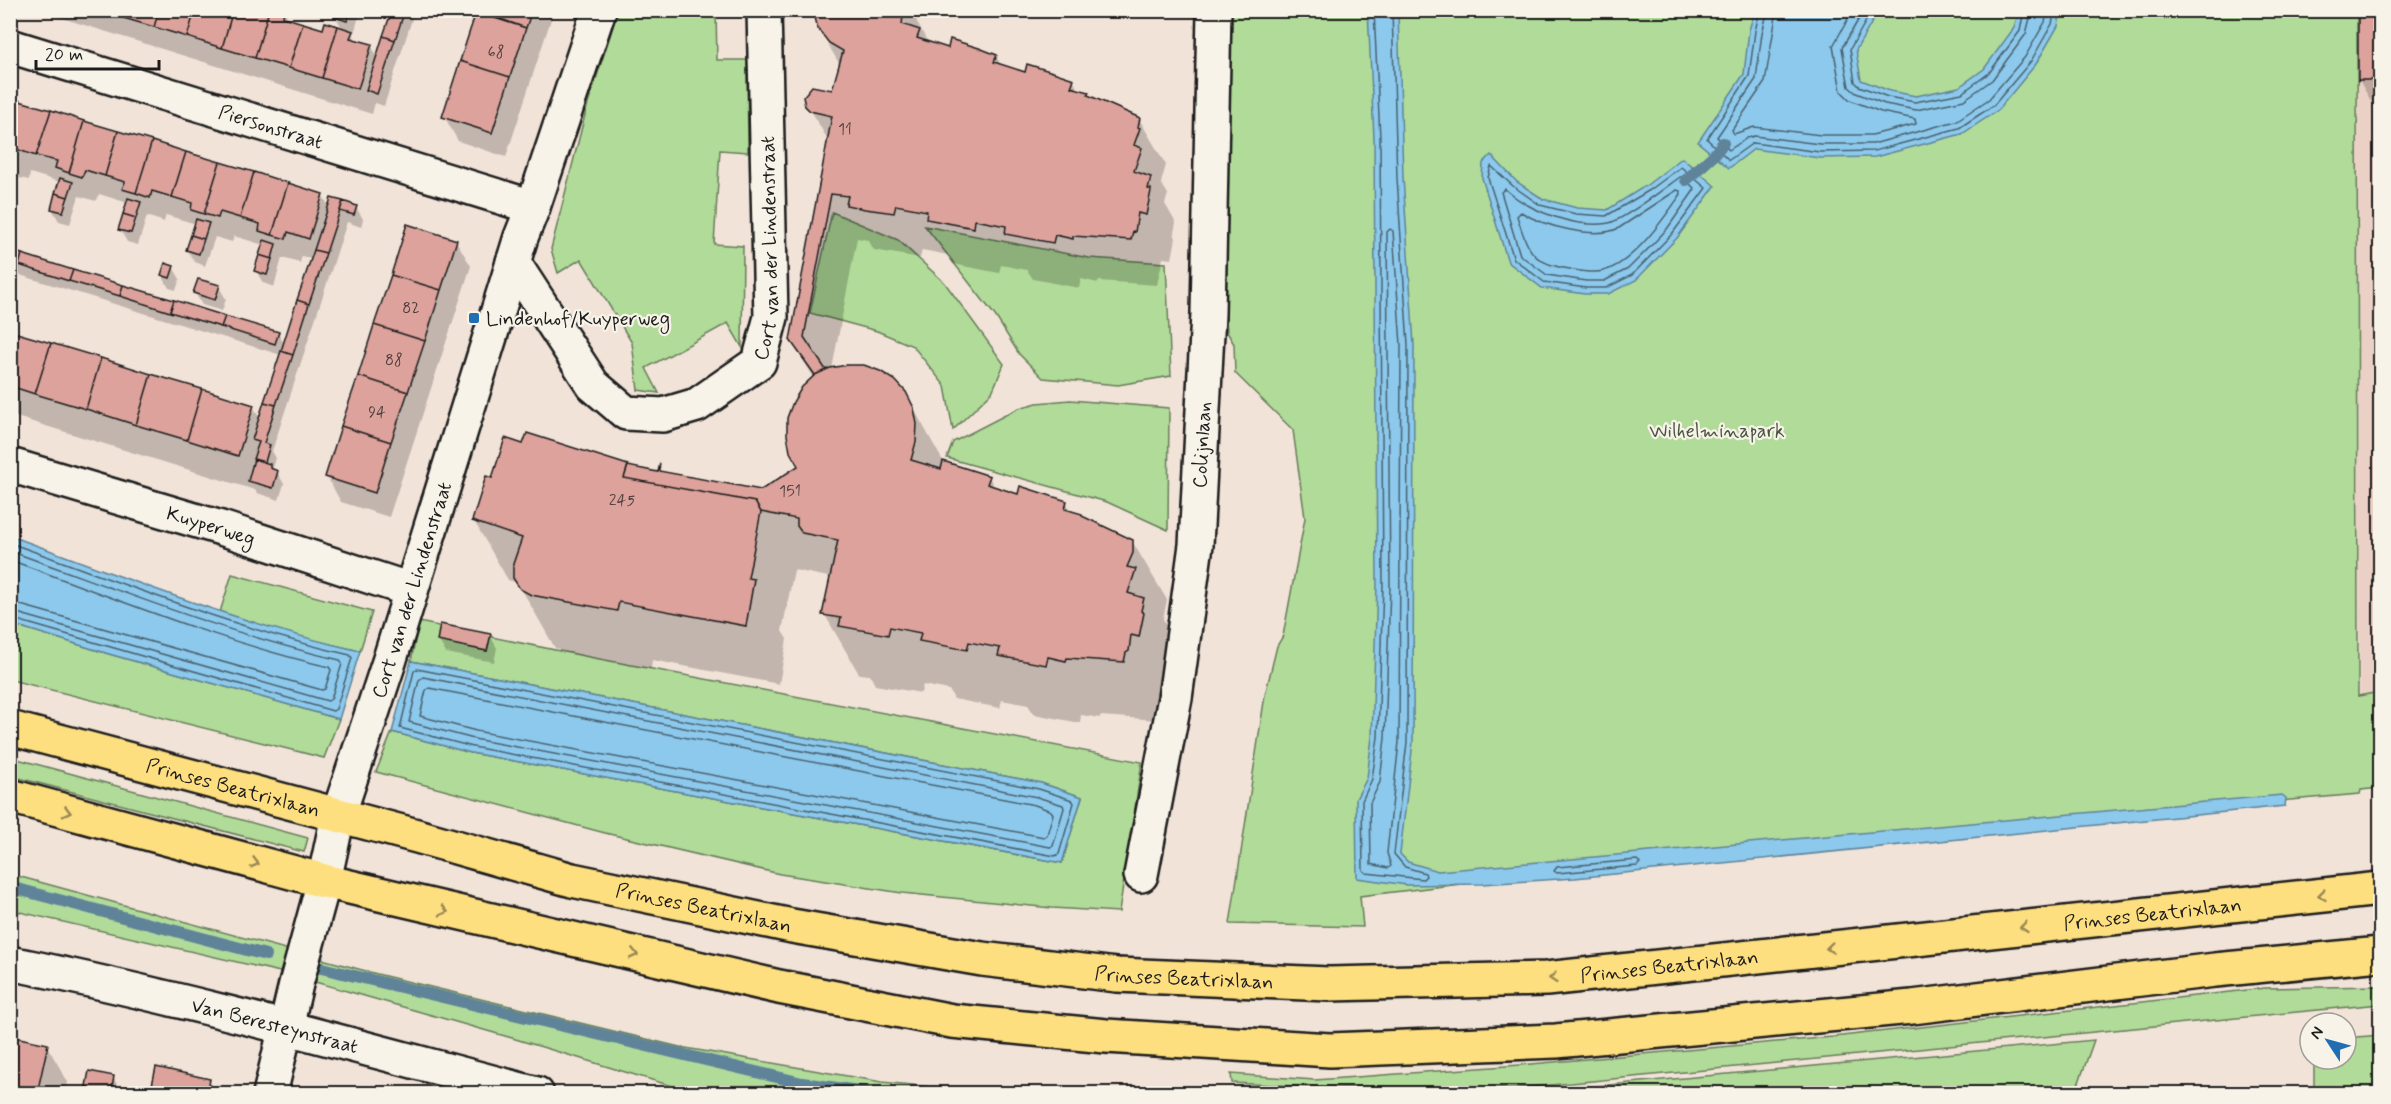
<svg xmlns="http://www.w3.org/2000/svg" width="2391" height="1104" font-family="Mynerve,sans-serif">
  <rect width="100%" height="100%" fill="#f2e3d9"/>
  <filter id="ink" filterUnits="userSpaceOnUse"><feTurbulence type="fractalNoise" baseFrequency=".0167" numOctaves="2"/><feDisplacementMap in="SourceGraphic" scale="12" xChannelSelector="R" yChannelSelector="G"/><feConvolveMatrix kernelMatrix="1 2 1 2 8 2 1 2 1" color-interpolation-filters="sRGB"/></filter>
  <g filter="url(#ink)">
    <path fill="#ebd0c6" d="M2357,11H2380V767L2360,768Z"/>
    <path fill="#b1db99" stroke="#667c5a" stroke-width="1.5" d="M618,11H716L717,60H747L748,152L720,150L714,244L743,246L742,347L728,323L646,368L659,393L638,390L632,343L581,259L558,273L551,249L587,107Z
      M1222,11H2357L2358,696L2380,692V788L2361,790L2360,794L1822,841L1360,896L1363,927L1230,924L1265,695L1277,646L1283,636L1305,518L1293,430L1235,373L1234,344L1227,332L1224,290Z
      M832,212L898,240L945,283L1004,364L992,392L953,430L945,386L913,346L877,331L810,313Z
      M925,226L1089,258L1166,263L1171,376L1118,385L1043,378L1019,354L996,317Z
      M1070,400L1169,408L1168,530L1107,502L947,458L953,442L1019,408L1037,403Z
      M232,574L372,612L360,651L299,637L220,612Z
      M419,622L589,657L1142,762L1119,912L1052,908L902,893L780,874L605,833L376,772L392,732L471,753L1062,863L1082,797L1041,783L411,661Z
      M11,624L109,654L339,719L324,758L11,680Z
      M10,757L308,838L304,852L11,776Z
      M10,874L377,974L680,1047L882,1082L992,1093H695L512,1038L280,972L11,910Z
      M2380,986V1004L1520,1088L1315,1087L1232,1083L1231,1074L1315,1080L1520,1065L1833,1037L2265,988Z
      M2380,1035V1093H2314V1059H2346V1038Z
      M2094,1040L2078,1085L2024,1093H1449H1522Z"/>
    <path fill="#8cc9ec" stroke="#5f8499" stroke-width="1.5" d="M1368,10L1398,11L1403,177L1414,345L1413,742L1400,854L1408,862L1438,871L2282,795L2286,798L2285,806L1575,878L1482,884L1407,885L1357,878L1356,799L1367,778L1372,737L1377,585L1374,138Z
      M1755,11H1894L1875,17L1856,50L1861,80L1890,91L1916,96L1959,87L1984,69L2014,28L2019,11H2061L2058,26L2036,64L1998,110L1962,134L1875,157L1820,158L1754,149L1729,168L1698,142L1744,74L1749,30Z
      M1491,155L1517,182L1543,199L1577,208L1607,210L1647,185L1682,158L1715,186L1677,238L1636,280L1608,294H1585L1542,288L1508,262L1482,178L1483,163Z
      M11,536C126,578 240,624 360,651L339,719L109,654L11,624Z
      M411,661L1041,783L1082,797L1062,863L471,753L392,732Z
      M2078,1085L2086,1093H2024Z"/>
    <path fill="#0003" d="M36,10H287L286,14L289,21L324,31L343,30L336,17L338,10H361L354,33L351,32L357,41L371,45L378,58L393,10H415L384,106L375,103L372,114Z
      M478,10H554L506,157L458,141L444,116Z
      M814,10H911L928,43L948,49L996,56L1002,67L1026,74L1073,80L1079,91L1139,119L1166,165L1161,183L1168,194L1165,204L1176,223L1174,233L1176,238L1172,259L1163,258L1157,285L1099,281L1098,283L1081,279L1079,288L1033,279L1027,270L1001,265L999,273L953,264L948,255L922,250L920,258L874,250L868,240L857,238L832,369L905,393L944,463L989,477L995,488L1019,496L1066,502L1072,512L1084,519L1132,541L1167,600L1163,619L1169,629L1166,639L1177,658L1158,720L1100,716V718L1081,715L1080,723L1034,714L1028,705L1002,700L1000,708L954,699L949,690L923,685L921,693L875,685L870,675L859,674L825,615L831,582L828,577L794,570L782,631L787,639L779,684L652,660L651,669L567,653L555,648L518,583L508,580L474,521L493,480L524,446L528,434L628,468L762,492L800,467L814,378L791,340L829,142L805,100L833,92L840,65L819,29Z
      M2359,10H2380V117L2359,80Z
      M10,100L322,195L330,208L332,200L356,207L363,219L361,227L347,222L272,451L276,458L272,471L277,472L284,484L279,500L257,493L255,490L10,415V333L253,406L260,419L281,355L10,272V252L278,334L285,345L313,260L302,256L300,263L282,258L274,287L263,283L256,271L264,245L234,236L232,242L215,237L205,266L195,262L187,250L196,224L166,215L164,222L147,216L138,245L127,242L120,229L128,203L99,194L96,201L79,196L70,224L59,221L52,209L60,182L30,173L29,180L10,176Z
      M456,241L471,266L389,517L341,502L327,477Z
      M173,267L180,279L176,290L169,288L162,275Z
      M219,287L226,299L222,311L202,305L195,293Z
      M490,635L497,648L494,662L446,653L439,641Z
      M10,1038L47,1046L68,1082L65,1094H10Z
      M113,1077L120,1090V1094H88L87,1091Z
      M209,1080L217,1094H152Z"/>
    <g fill="none" stroke-linecap="round" stroke-linejoin="round">
      <path stroke="#49616f" stroke-width="1.5" d="M1374,10L1380,138L1383,585L1378,737L1372,779L1362,801L1363,870L1366,873L1423,879L1426,876L1425,873L1405,867L1394,854L1407,742L1408,345L1397,178L1392,10
        M1760,10L1755,31L1749,76L1707,139L1729,160L1753,143L1820,152L1874,151L1959,128L1994,105L2031,61L2052,24L2055,10
        M1768,10L1762,33L1756,79L1717,137L1729,150L1747,138L1754,136L1820,144H1873L1956,121L1989,99L2025,57L2045,22L2048,10
        M1777,10L1765,82L1732,130L1734,134L1754,127L1821,135H1872L1916,124L1915,119L1881,112L1850,100L1841,91L1833,46L1853,10
        M1864,10L1842,48L1849,87L1856,93L1885,104L1916,110L1964,100L1992,80L2026,34L2032,10
        M1876,10L1870,14L1850,49L1855,82L1859,86L1888,97L1915,102L1962,93L1989,73L2020,31L2024,10
        M1491,166L1513,186L1540,205L1576,214L1606,216L1650,190L1681,167L1706,188L1672,234L1632,275L1606,288H1586L1544,282L1514,259L1488,178Z
        M1680,177H1683L1695,189L1667,229L1649,248L1628,269L1604,281H1586L1547,275L1520,255L1501,192L1505,189C1529,211 1576,229 1609,223C1624,220 1666,187 1680,177Z
        M1677,190L1680,191L1681,194C1664,218 1633,264 1603,271C1593,274 1580,271 1570,269C1531,264 1528,250 1517,216L1521,212C1543,226 1595,240 1619,228Z
        M1390,229L1393,231L1401,345L1399,742L1387,853L1391,866L1388,868L1371,864L1370,803L1380,782L1385,738L1390,586L1387,232Z
        M10,543C123,583 233,628 350,655L352,658L336,709L333,711L10,618
        M10,551C119,590 227,634 340,660L342,664L331,699L328,701L10,611
        M10,560C115,598 220,642 329,667L331,670L325,689L322,690L10,602
        M417,669L1039,789L1072,800L1074,803L1059,854L1055,856L473,747L400,728L414,671Z
        M423,677L1037,797L1063,805L1064,808L1053,846L1050,847L474,739L409,722L419,680Z
        M429,688L1035,805L1051,811L1053,814L1047,835L1044,837L476,731L420,716L426,690Z
        M1637,860L1640,863L1637,866L1557,873L1554,871L1557,867Z"/>
      <path stroke="#5f8499" stroke-width="12" d="M1686,180L1714,155L1723,143
        M10,887L266,955
        M313,966L802,1083L880,1094"/>
    </g>
    <path fill="#dca29b" stroke="#1c1c1c" stroke-width="1.5" d="M100,10H122L120,17Z
      M122,10H159L154,27L120,17Z
      M159,10H195L187,37L154,27Z
      M195,10H233L222,48L187,37Z
      M233,10H269L255,58L222,48Z
      M269,10H284L283,17L303,23L289,68L255,58Z
      M337,10H351L347,21L335,17Z
      M392,10H405L395,40L383,36Z
      M476,10H532L526,28Z
      M813,10H904L902,24L920,30L917,38L948,48L950,39L979,48L997,55L994,62L1025,72L1027,64L1056,73L1074,79L1071,87L1089,92L1088,95L1140,118L1138,127L1140,128L1139,131L1134,145L1142,148L1134,171L1151,177L1148,189H1151V191L1146,215L1138,213L1135,232L1133,231L1131,240L1073,236V239L1055,235L1053,243L1005,234L1006,226L975,220L974,228L926,219L927,211L896,205L894,213L865,209L846,205L848,196L831,194L804,337L826,370L815,375L790,340L832,116L810,111L805,106L803,97L812,86L832,90L843,51L829,43L818,29Z
      M2358,10H2380V80H2359L2358,82Z
      M476,12L526,28L510,77L460,61Z
      M325,22L338,26L322,78L289,68L303,23L323,29Z
      M338,26L353,31L350,38L372,44L358,89L322,78Z
      M383,36L395,40L377,94L366,90Z
      M460,61L510,77L492,133L442,117Z
      M10,98L16,100L10,119Z
      M16,100L51,110L36,156L16,149L15,156L10,155V119Z
      M51,110L84,121L69,173L55,168L57,161L36,156Z
      M84,121L118,131L105,176L85,170L82,177L69,173Z
      M118,131L152,141L136,193L122,189L125,182L105,176Z
      M152,141L186,152L172,197L152,191L150,198L136,193Z
      M186,152L220,162L204,214L191,210L192,203L172,197Z
      M220,162L254,172L240,218L220,212L218,218L204,214Z
      M254,172L288,183L272,235L259,231L260,224L240,218Z
      M60,178L73,182L68,197L55,193Z
      M288,183L323,194L309,239L288,232L286,239L272,235Z
      M55,193L68,197L63,212L51,209Z
      M128,198L141,202L136,218L123,214Z
      M331,198L343,201L326,253L314,250Z
      M343,201L357,206L354,215L340,211Z
      M123,214L136,218L131,233L118,230Z
      M196,219L209,223L204,239L191,235Z
      M407,224L457,240L441,290L391,275Z
      M191,235L204,239L199,254L186,250Z
      M264,240L276,244L272,259L259,255Z
      M10,250L22,254L19,265L10,263Z
      M314,250L326,253L309,304L297,300Z
      M22,254L73,270L69,281L19,265Z
      M259,255L272,259L267,275L254,271Z
      M165,263L174,266L170,278L161,275Z
      M73,270L123,285L120,296L69,281Z
      M391,275L441,290L425,341L374,325Z
      M198,279L220,285L215,300L193,293Z
      M123,285L174,300L170,312L120,296Z
      M174,300L225,316L221,327L170,312Z
      M297,300L309,304L293,355L281,351Z
      M225,316L279,332L275,344L221,327Z
      M374,325L425,341L408,392L358,376Z
      M10,331L51,343L35,394L10,386Z
      M51,343L101,358L86,409L35,394Z
      M281,351L293,355L276,405L264,402Z
      M101,358L151,374L136,425L86,409Z
      M847,365H864L880,371L895,380L906,392L914,408L917,424L916,442L911,460L941,469L943,461L990,476L987,484L1018,494L1020,486L1067,501L1065,509L1082,514V516L1133,540V553L1127,567L1136,569L1128,593L1144,598L1141,611L1144,613L1139,637L1131,635L1129,651L1126,653L1124,662L1067,658L1066,661L1048,657L1046,665L998,656L1000,648L969,642L967,650L919,641L921,633L890,627L888,635L839,626L841,618L822,615L838,540L802,533L797,526V519L761,512L755,502L624,478L628,466L658,472L660,463L659,471L761,490L798,466L790,452L787,435V418L793,402L802,387L815,375L830,368Z
      M151,374L202,389L187,440L136,425Z
      M358,376L408,392L391,442L341,426Z
      M202,389L254,405L238,456L187,440Z
      M264,402L276,405L264,443L270,445L265,462L253,459L259,442L252,440Z
      M341,426L391,442L375,493L325,477Z
      M527,433L628,465L624,478L755,502L761,512L748,578L754,579L746,626L619,602L617,611L531,595L520,589L513,578V564L522,538L472,521L486,476L492,478L505,438L523,444Z
      M254,459L270,464V468L278,471L273,488L248,481Z
      M440,624L491,634L487,651L437,641Z
      M10,1036L48,1044L37,1094L10,1092Z
      M156,1067L210,1079L207,1094H150Z
      M89,1071L114,1076L111,1094L85,1091Z
      M51,1088L65,1091L64,1094H50Z"/>
    <g fill="none" stroke-linecap="round" stroke-linejoin="round">
      <g stroke="#1c1c1c" stroke-width="38">
        <g id="minor">
          <path id="s1" d="M10,46L533,207"/>
          <path id="s2" d="M513,262L593,385L626,413L663,415L697,405L759,362L771,317L764,10"/>
          <path id="s3" d="M10,465L221,528L411,590"/>
          <path id="s4" d="M1141,875L1175,698L1196,545L1208,314L1214,10"/>
          <path id="s5" d="M10,963C188,999 362,1048 537,1094"/>
          <path id="s6" d="M270,1094L296,984L324,881L338,816L389,662L521,237L533,207L599,10"/>
        </g>
      </g>
      <g stroke="#1c1c1c" stroke-width="38">
        <g id="major">
          <path id="s7" d="M10,728L417,836L572,880L792,926L982,959L1117,975L1329,984L1546,979L2380,889"/>
          <path d="M10,796L324,881L779,987L952,1021L1106,1036L1330,1050L1556,1041L1912,1007L2215,970L2380,954"/>
        </g>
      </g>
      <use href="#minor" stroke="#f7f3e8" stroke-width="33"/>
      <use href="#major" stroke="#fedf80" stroke-width="33"/>
    </g>
    <defs><path id="oneway-chevron" d="M-2-3.5L2.5 0L-2 3.5" fill="none" stroke-width="1.6" stroke-linecap="round" stroke-linejoin="round" transform="scale(1.5)"/></defs>
    <g stroke="#988753">
      <use href="#oneway-chevron" transform="translate(67 812) rotate(15)"/>
      <use href="#oneway-chevron" transform="translate(255 863) rotate(15)"/>
      <use href="#oneway-chevron" transform="translate(2322 895) rotate(174)"/>
      <use href="#oneway-chevron" transform="translate(444 911) rotate(13)"/>
      <use href="#oneway-chevron" transform="translate(2024 927) rotate(174)"/>
      <use href="#oneway-chevron" transform="translate(1830 948) rotate(174)"/>
      <use href="#oneway-chevron" transform="translate(634 954) rotate(13)"/>
      <use href="#oneway-chevron" transform="translate(1553 978) rotate(175)"/>
    </g>
  </g>
  <rect fill="#1f6fb2" stroke="#f7f3e8" stroke-width="2" x="468" y="312" width="12" height="12" rx="3"/>
  <g text-anchor="middle" stroke-width="4.5" stroke-linejoin="round" paint-order="stroke">
    <g font-size="16" fill="#4c3e3c">
      <text x="496" y="57">68</text>
      <text x="845" y="134">11</text>
      <text x="411" y="313">82</text>
      <text x="394" y="365">88</text>
      <text x="377" y="417">94</text>
      <text x="790" y="496">151</text>
      <text x="622" y="505">245</text>
    </g>
    <g font-size="20" fill="#1c1c1c" stroke="#f7f3e8">
      <text dy="7" stroke="none"><textPath href="#s1" startOffset="273">Piersonstraat</textPath></text>
      <text dy="7" stroke="none"><textPath href="#s2" startOffset="453">Cort van der Lindenstraat</textPath></text>
      <text dy="7" stroke="none"><textPath href="#s4" startOffset="435">Colijnlaan</textPath></text>
      <text dy="7" stroke="none"><textPath href="#s3" startOffset="210">Kuyperweg</textPath></text>
      <text dy="7" stroke="none"><textPath href="#s6" startOffset="524">Cort van der Lindenstraat</textPath></text>
      <text dy="7" stroke="none"><textPath href="#s7" startOffset="231">Prinses Beatrixlaan</textPath></text>
      <text dy="7" stroke="none"><textPath href="#s7" startOffset="717">Prinses Beatrixlaan</textPath></text>
      <text dy="7" stroke="none"><textPath href="#s7" startOffset="2175">Prinses Beatrixlaan</textPath></text>
      <text dy="7" stroke="none"><textPath href="#s7" startOffset="1689">Prinses Beatrixlaan</textPath></text>
      <text dy="7" stroke="none"><textPath href="#s7" startOffset="1203">Prinses Beatrixlaan</textPath></text>
      <text dy="7" stroke="none"><textPath href="#s5" startOffset="272">Van Beresteynstraat</textPath></text>
    </g>
    <g font-size="20" fill="#1c1c1c" stroke="#f7f3e8" text-anchor="start">
      <text x="486" y="325">Lindenhof/Kuyperweg</text>
    </g>
    <g font-size="20" fill="#495542" stroke="#f7f3e8">
      <text x="1717" y="437">Wilhelminapark</text>
    </g>
  </g>
  <rect width="2391" height="1104" fill="none" stroke="#f7f3e8" stroke-width="36"/>
  <rect x="18" y="18" width="2355" height="1068" fill="none" stroke="#1c1c1c" stroke-width="2" filter="url(#ink)"/>
  <g transform="translate(2328 1041) rotate(306)"><circle r="28" fill="#f7f3e8" stroke="#9f9d96" stroke-width="1.5"/>
  <path d="M0-4.5L10 22L0 15L-10 22Z" fill="#1f6fb2"/>
  <text y="-9" font-size="16" font-weight="bold" text-anchor="middle" fill="#1c1c1c">N</text>
  </g>
  <path d="M36 60v9h123v-9" fill="none" stroke="#1c1c1c" stroke-width="3"/>
  <text x="45" y="60" font-size="18" fill="#1c1c1c" stroke="#f7f3e8" stroke-width="4.5" paint-order="stroke">20 m</text>
</svg>
